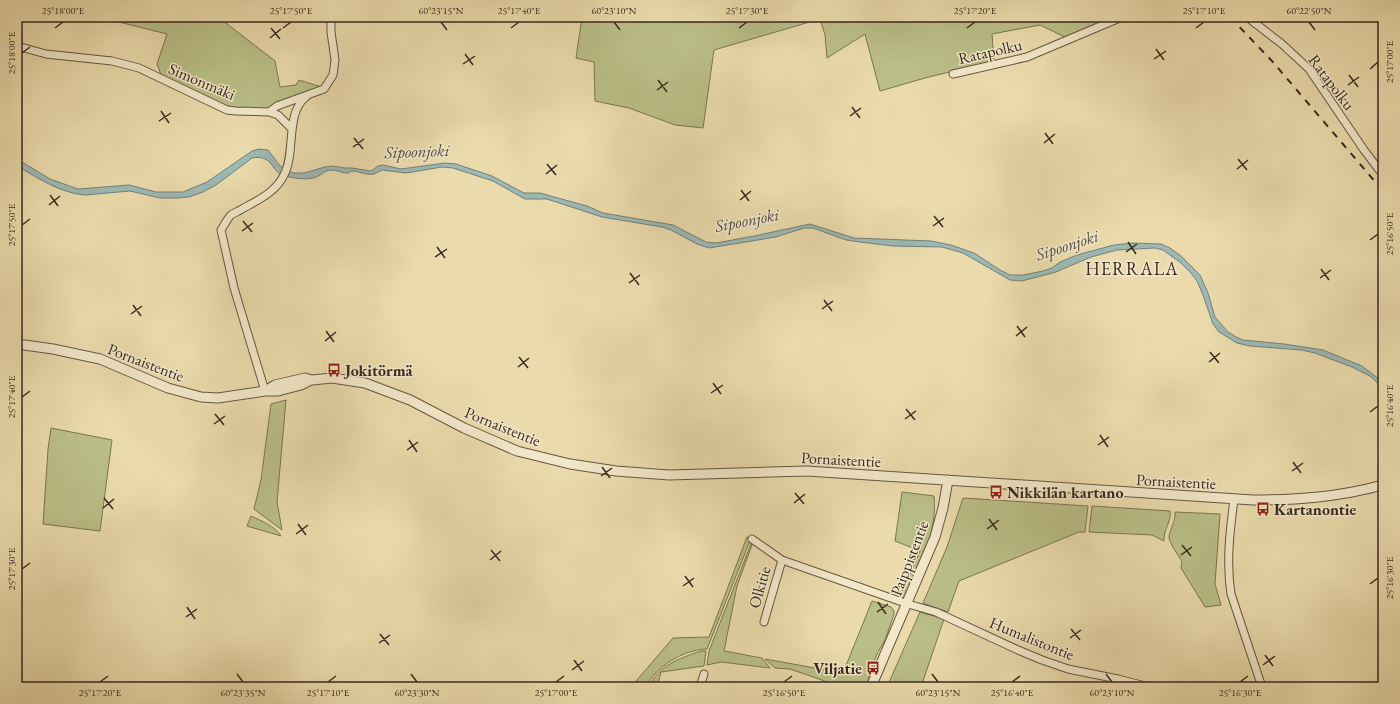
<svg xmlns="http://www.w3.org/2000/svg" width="1400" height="704" font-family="'EB Garamond',serif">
  <rect width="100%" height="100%" fill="#ebdbac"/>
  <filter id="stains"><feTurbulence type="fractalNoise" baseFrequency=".005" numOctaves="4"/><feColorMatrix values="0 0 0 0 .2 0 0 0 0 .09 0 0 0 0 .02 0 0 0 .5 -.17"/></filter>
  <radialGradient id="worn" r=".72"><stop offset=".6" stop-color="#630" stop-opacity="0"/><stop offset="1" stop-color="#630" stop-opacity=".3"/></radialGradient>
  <path fill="#babf87" stroke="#7a7454" d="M99,17H218L275,61L280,87L296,85L299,80L322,87L269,112L236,111L163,80L157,64L167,34Z
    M582,17H1112L1065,37L1040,25L992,34L994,61L925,78L880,91L865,34L827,58L825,35L820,19L714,50L703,128L675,125L629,108L595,101L594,62L576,58Z
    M286,400L277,502L282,530L254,509L261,480L271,404Z
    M51,428L112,440L100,531L43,524L48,449Z
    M902,492L934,496C938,531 919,565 905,597L900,598L894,596L903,590L920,551L895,541Z
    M963,498L1088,506L1085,532H1079L959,581L948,612L923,603L947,547Z
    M1092,506L1170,511C1172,521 1163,530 1164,541L1152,535L1089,532Z
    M1175,512L1220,514L1215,584L1221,605L1205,607L1181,568L1182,562C1179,556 1169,543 1169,537C1170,528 1176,521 1175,512Z
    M251,516C261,521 275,526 281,536L247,526Z
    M747,537L751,538L707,649C682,650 658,666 645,687H631L673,638L709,637Z
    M751,544L752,545L737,586L724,651L762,658L770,668L721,662L707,665L709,651Z
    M872,601L891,607L894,611V614L885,640L877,654L870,672L867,687H833V684L790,669L775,668L765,659L843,673Z
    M920,612L944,619L921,687H887Z
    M701,651H706L704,666L661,672L657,687H648C661,665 677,659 701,651Z"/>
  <path fill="#9cb9b4" stroke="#757f79" d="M259,149L268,150L280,166L293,173H304L325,167L333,166L344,168H352L371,171L378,166L383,165L401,169L445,163L456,164L492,176L524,193H540L587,206L603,213L673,225L706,242L716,243L754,236L810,224L854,238L931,241L951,245L974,253L1000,270L1010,275H1023L1043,271L1052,268L1060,262L1077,255L1114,245L1133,243L1161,244L1170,248L1181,256L1200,275L1208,293L1215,317L1228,332L1238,338L1243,340L1284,344L1323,350L1362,366L1383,382V388L1370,376L1352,367L1315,353L1301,350L1250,346L1237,343L1219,332L1213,324L1203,295L1197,281L1191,273L1181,263L1163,250L1155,248L1117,250L1091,257L1056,272L1022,281L1010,280L963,253L942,247L893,246L860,242L846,240L813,228H804L776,237L709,248L697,244L671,230L662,227L602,217L547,199H525L493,181L453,168L442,167L406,173L382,170C369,178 367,173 353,171C349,171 352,172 347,173C342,173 337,170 332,170C324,170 320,177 313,178C305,180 293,178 285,176C271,173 274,154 252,158L216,185L203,192L189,197L178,198H160L130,191L85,195C60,193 38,178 17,166V159L50,179L78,189L129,185L156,192H183L207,182L252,151Z"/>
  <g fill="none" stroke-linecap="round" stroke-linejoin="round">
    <g stroke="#665644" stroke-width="9">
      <path id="minor" d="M1247,17L1282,44L1309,69L1364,150L1383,175
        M17,46L46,54L112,61L139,68L227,110L236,111L269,112L277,106L324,89L333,75L335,60L331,32V17
        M953,74L1027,57L1122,17
        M269,112L278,115L292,129
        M265,391L234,288L221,230C224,226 227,219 231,215C234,213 239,211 242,209C258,200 276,192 284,175C296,153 285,113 306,97
        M1234,499C1230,531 1226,562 1231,594L1262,687
        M752,539L782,560L908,604L936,612L1018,650L1042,660L1068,669L1118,679L1149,687
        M764,622L782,560
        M700,687L704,674"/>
    </g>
    <g stroke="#665644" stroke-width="11">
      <path id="tertiary" d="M17,344L53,349L100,359L168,388L201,397L218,398L265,391H278L301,385L311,380
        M265,391L275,385L305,378L312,380L332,378L365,383L410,400L464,428L517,451L570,464L616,471L669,475L807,471L1253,500C1299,500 1338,497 1383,485
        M871,687L935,537L943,508L948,480"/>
    </g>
    <use href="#minor" stroke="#f2e8c9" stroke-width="7"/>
    <use href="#tertiary" stroke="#f2e8c9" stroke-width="9"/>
    <path stroke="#3a2921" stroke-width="2" stroke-dasharray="7 7" stroke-linecap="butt" d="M1230,17L1272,61L1383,191"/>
  </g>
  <path fill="none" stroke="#3a2921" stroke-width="1.5" d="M441,22L447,30M614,22L620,30M1309,22L1315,30M55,28L63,22M271,28L280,39M283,28L291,22M511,28L519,22M739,28L747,22M967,28L975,22M1196,28L1204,22M270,38L281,29M1156,49L1164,60M22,53L30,47M465,54L473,65M1154,59L1166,51M463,64L475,56M1370,69L1378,62M1349,75L1358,87M658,80L667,92M1348,85L1359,77M657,90L668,82M852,107L860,118M161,111L169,123M850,116L861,108M159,121L171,113M1045,133L1053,144M354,138L363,149M1044,143L1055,134M353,147L364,139M1238,159L1247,170M547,164L556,175M1237,169L1248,160M546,174L557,165M741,190L749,201M50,195L58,206M740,200L751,191M49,205L60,196M934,216L943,227M243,221L252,232M22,225L30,219M933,226L944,218M242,231L253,223M1370,240L1378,234M1128,242L1136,254M437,247L445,258M1126,252L1137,244M435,257L447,249M1321,269L1329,280M630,273L639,285M1320,278L1331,270M629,283L640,275M824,300L832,311M133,305L141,316M822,309L833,301M131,314L142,306M1017,326L1025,337M326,331L334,342M1016,336L1027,327M325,341L336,332M1210,352L1219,363M519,357L528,368M1209,362L1220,353M518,367L529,358M713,383L721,394M711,393L723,385M22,397L30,391M906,409L915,420M1370,412L1378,406M215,414L224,425M905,419L916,411M214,424L225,416M1100,435L1108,447M409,440L417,452M1098,445L1109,437M407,450L418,442M1293,462L1301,473M602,467L610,478M1292,471L1303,463M601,476L612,468M795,493L804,504M104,498L113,509M794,503L805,494M103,508L114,499M989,519L997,530M298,524L306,535M987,529L999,520M296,534L308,525M1182,545L1191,556M491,550L500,561M1181,555L1192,547M490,560L501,551M22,569L30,563M685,576L693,587M1370,584L1378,578M683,586L694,578M878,602L886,614M187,607L195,619M877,612L888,604M186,617L197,609M1071,629L1080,640M380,634L389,645M1070,638L1081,630M379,643L390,635M1265,655L1273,666M574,660L582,671M1263,665L1275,656M572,670L584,661M237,674L243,682M411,674L417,682M932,674L938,682M1106,674L1112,682M100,682L108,676M328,682L336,676M556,682L564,676M784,682L792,676M1012,682L1020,676M1240,682L1248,676"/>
  <defs>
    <g id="bus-bare" transform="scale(1.08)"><path d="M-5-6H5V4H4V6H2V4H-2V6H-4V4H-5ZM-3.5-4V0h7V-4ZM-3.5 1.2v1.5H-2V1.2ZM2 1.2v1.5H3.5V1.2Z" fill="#8f2418" stroke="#f2e8c9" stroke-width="2.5" paint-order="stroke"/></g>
  </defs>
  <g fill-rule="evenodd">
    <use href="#bus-bare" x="334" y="370"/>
    <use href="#bus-bare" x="996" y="492"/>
    <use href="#bus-bare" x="1263" y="509"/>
    <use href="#bus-bare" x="873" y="668"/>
  </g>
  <g text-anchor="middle" stroke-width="3" stroke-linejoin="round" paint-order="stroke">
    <g font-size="16" fill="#3a2921" stroke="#f2e8c9">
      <text transform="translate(990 51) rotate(-13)" y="6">Ratapolku</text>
      <text transform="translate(202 81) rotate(23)" y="6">Simonmäki</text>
      <text transform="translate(1332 82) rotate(53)" y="6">Ratapolku</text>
      <text transform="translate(146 362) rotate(21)" y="6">Pornaistentie</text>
      <text transform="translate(503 426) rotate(22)" y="6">Pornaistentie</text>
      <text transform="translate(841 459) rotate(3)" y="6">Pornaistentie</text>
      <text transform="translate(1176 481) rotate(3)" y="6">Pornaistentie</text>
      <text transform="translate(909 558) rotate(-69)" y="6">Paippistentie</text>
      <text transform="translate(759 587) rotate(-74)" y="6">Olkitie</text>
      <text transform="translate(1032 638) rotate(22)" y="6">Humalistontie</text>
    </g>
    <g font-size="16" font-weight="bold" fill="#3a2921" stroke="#f2e8c9" text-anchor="start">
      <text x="345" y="376">Jokitörmä</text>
      <text x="1007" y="498">Nikkilän kartano</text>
      <text x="1274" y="515">Kartanontie</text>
      <text x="862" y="674" text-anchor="end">Viljatie</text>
    </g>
    <g font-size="17" font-style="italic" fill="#524d46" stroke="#f2e8c9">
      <text transform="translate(417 151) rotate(-2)" y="6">Sipoonjoki</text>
      <text transform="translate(747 220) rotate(-11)" y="6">Sipoonjoki</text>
      <text transform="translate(1067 245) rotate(-18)" y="6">Sipoonjoki</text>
    </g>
    <g font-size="18" letter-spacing="1" fill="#3a2921" stroke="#f2e8c9">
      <text x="1132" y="275">HERRALA</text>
    </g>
  </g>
  <rect width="1400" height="704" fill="none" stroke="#ebdbac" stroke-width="44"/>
  <rect x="22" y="22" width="1356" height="660" fill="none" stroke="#3a2921" stroke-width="1.5"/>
  <g font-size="10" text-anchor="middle" fill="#3a2921">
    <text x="63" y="14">25°18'00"E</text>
    <text x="291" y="14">25°17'50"E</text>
    <text x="441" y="14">60°23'15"N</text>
    <text x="519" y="14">25°17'40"E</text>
    <text x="614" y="14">60°23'10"N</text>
    <text x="747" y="14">25°17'30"E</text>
    <text x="975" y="14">25°17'20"E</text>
    <text x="1204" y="14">25°17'10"E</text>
    <text x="1309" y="14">60°22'50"N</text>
    <text transform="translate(11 53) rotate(-90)" y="4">25°18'00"E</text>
    <text transform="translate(1389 62) rotate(-90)" y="4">25°17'00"E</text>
    <text transform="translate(11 225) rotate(-90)" y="4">25°17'50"E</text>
    <text transform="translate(1389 234) rotate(-90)" y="4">25°16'50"E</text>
    <text transform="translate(11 397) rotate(-90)" y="4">25°17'40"E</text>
    <text transform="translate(1389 406) rotate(-90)" y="4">25°16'40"E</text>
    <text transform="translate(11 569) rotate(-90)" y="4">25°17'30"E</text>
    <text transform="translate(1389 578) rotate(-90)" y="4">25°16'30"E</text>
    <text x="100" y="696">25°17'20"E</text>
    <text x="243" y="696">60°23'35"N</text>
    <text x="328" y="696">25°17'10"E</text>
    <text x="417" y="696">60°23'30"N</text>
    <text x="556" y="696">25°17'00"E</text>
    <text x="784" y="696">25°16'50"E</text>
    <text x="938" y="696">60°23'15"N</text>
    <text x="1012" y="696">25°16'40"E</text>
    <text x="1112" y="696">60°23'10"N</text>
    <text x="1240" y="696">25°16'30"E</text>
  </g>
  <rect width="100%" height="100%" filter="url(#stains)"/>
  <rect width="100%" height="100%" fill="url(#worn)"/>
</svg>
